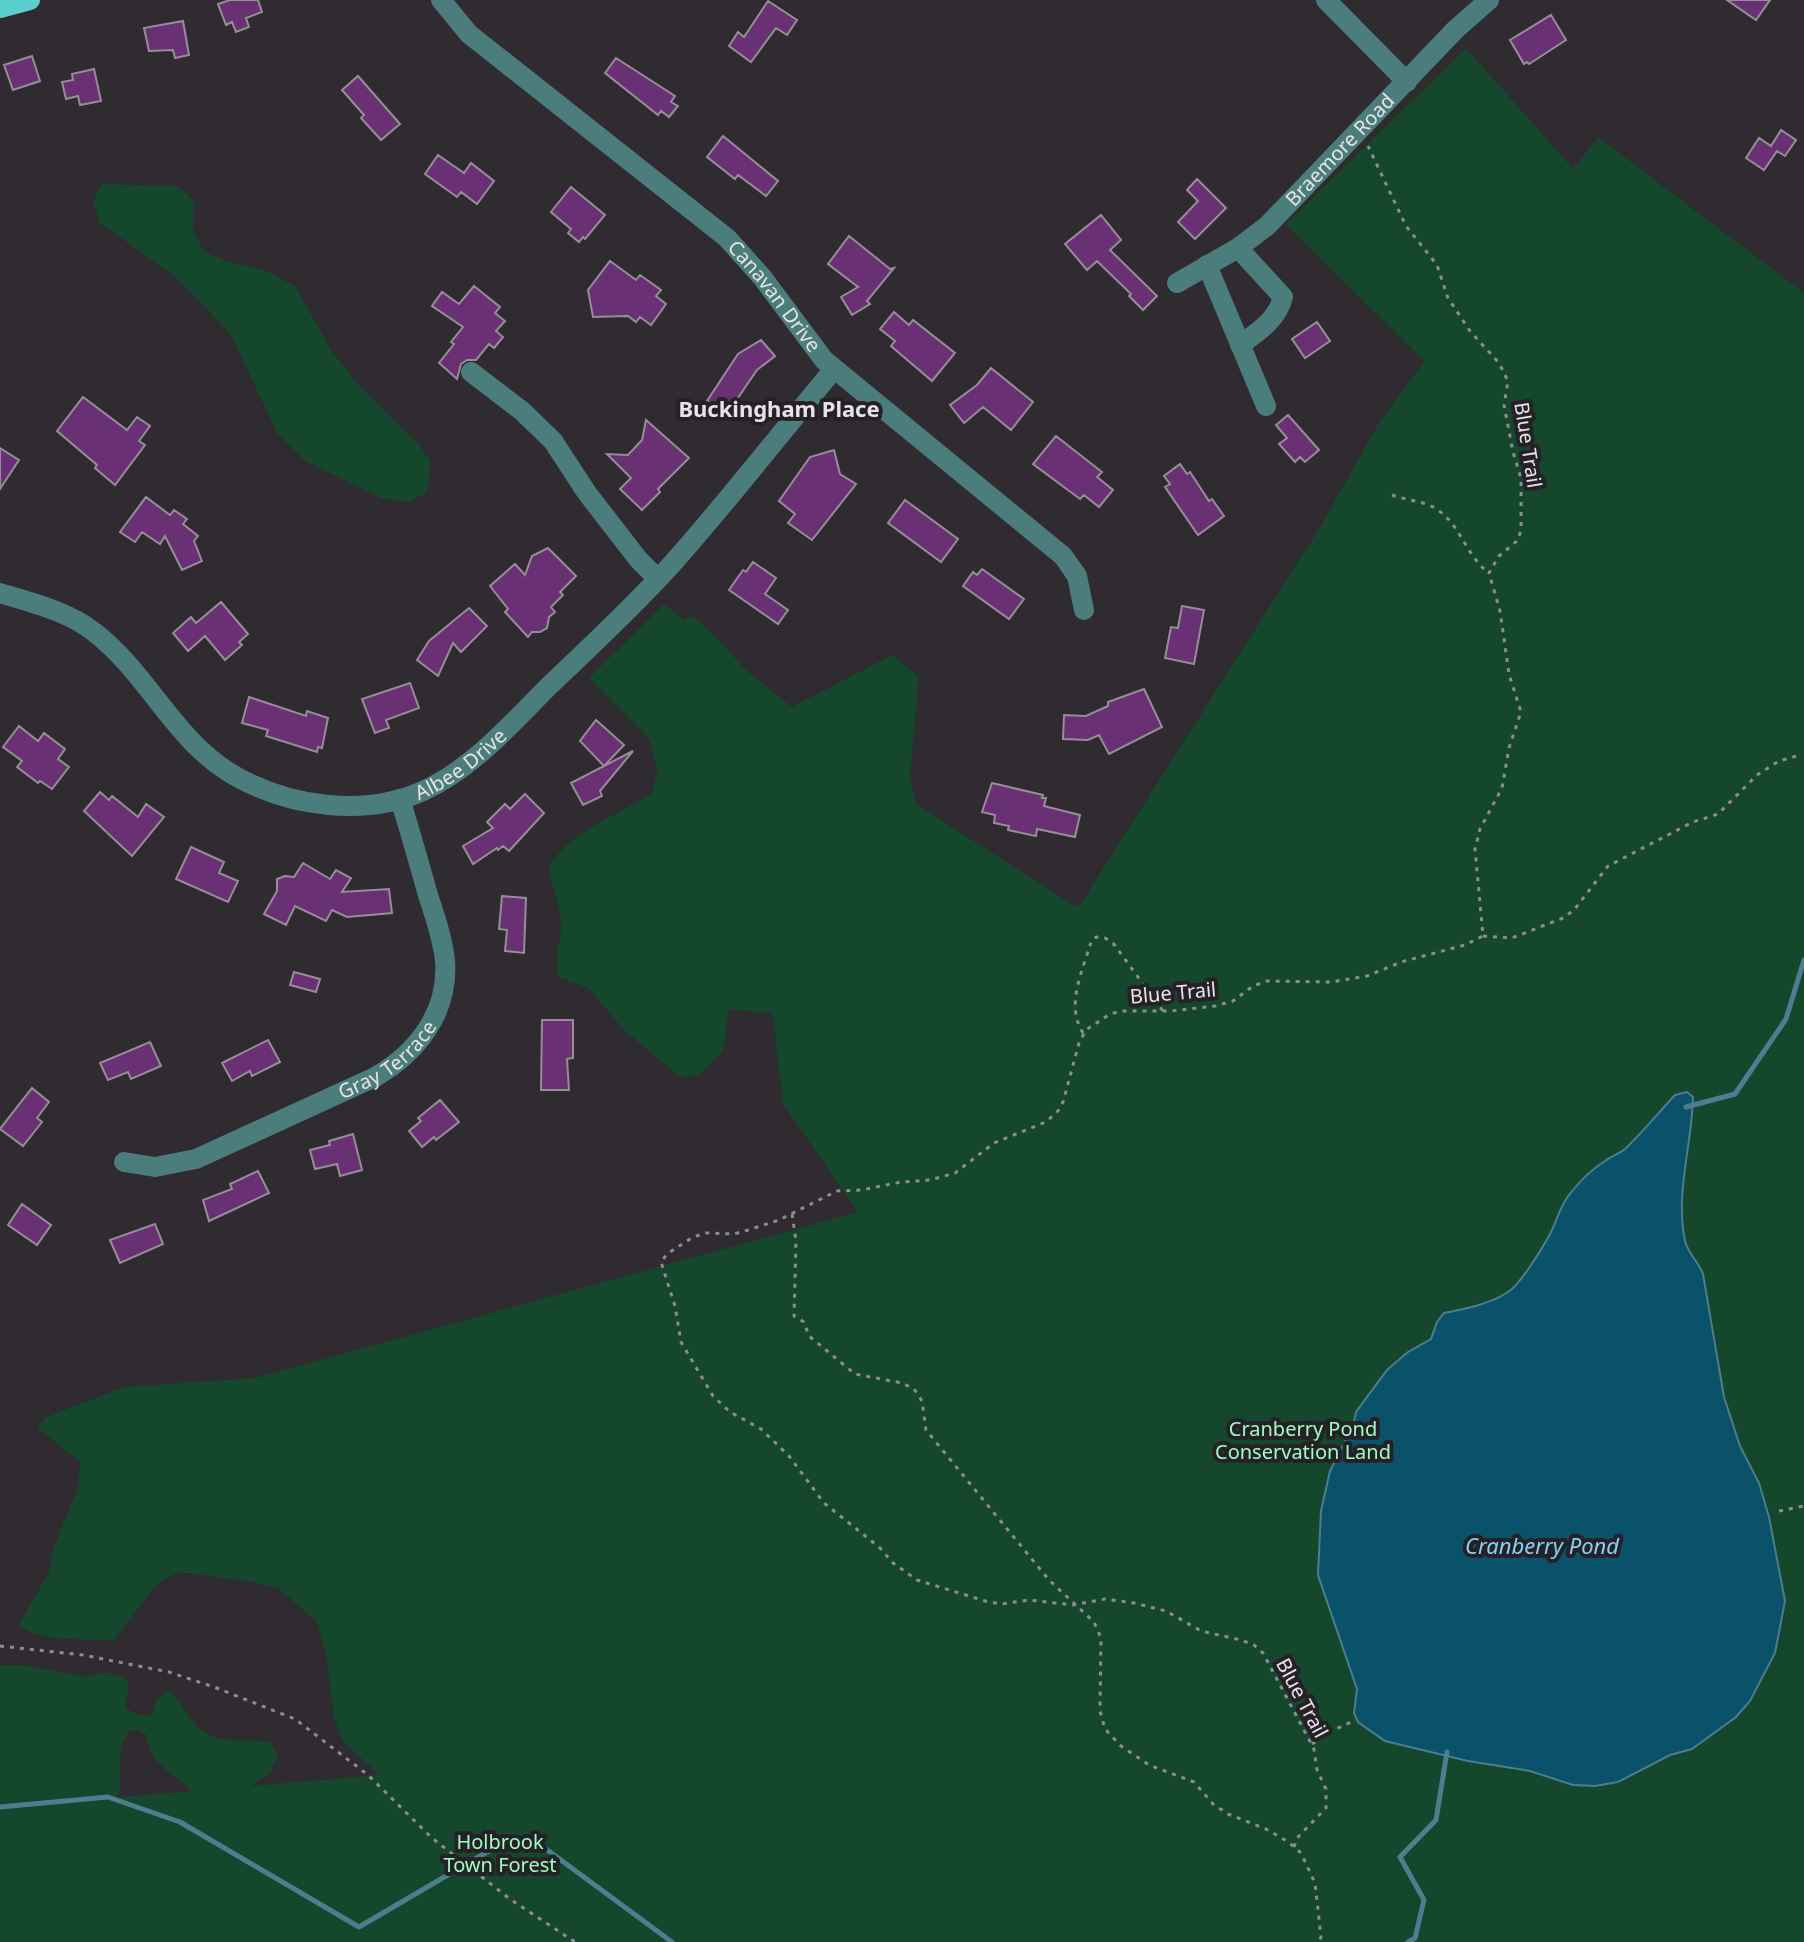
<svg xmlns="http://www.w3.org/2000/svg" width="1804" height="1942" font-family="'Noto Sans',sans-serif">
  <rect width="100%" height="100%" fill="#302a31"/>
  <path fill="#15472c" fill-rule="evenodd" d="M1466,48L1573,169L1598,137L1804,293V1942H0V1665H21L87,1677L105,1672L126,1678L129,1687L125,1705L130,1711L145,1716L153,1713L156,1700L167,1691C181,1697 188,1721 204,1732C227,1746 248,1737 271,1743L278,1755L270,1773L251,1786L379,1775L343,1741L334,1718L327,1658L317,1622L278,1588L254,1582L180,1572L163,1580L154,1588L114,1640C82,1639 47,1642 18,1626L49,1572L53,1549L78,1488L80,1462L37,1427L46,1417L124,1387L255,1378L858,1212L783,1104L773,1014L729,1009L723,1050L699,1075L680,1077L625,1031L588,988L559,977C552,958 561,946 561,927C562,905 550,887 549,865C579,825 613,819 651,793L658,771L649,738L589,678L664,604L684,620L691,616L706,627L747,671L792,707L892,655L919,677L910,776L916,804L1078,908L1322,524L1377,426L1424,361L1286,224ZM137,1730L146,1734C150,1766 172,1772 192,1791L118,1797C125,1771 113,1754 129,1731Z
    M102,184L178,186L194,202L193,232L205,252L229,262L265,270L295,286L331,350L359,386L417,442L431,462L427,492L410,502L381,498L304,460L277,433L231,335L177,278L100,223L93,201Z"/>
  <path fill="#0a5269" stroke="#4c7e8f" stroke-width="2" d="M1687,1092L1693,1097C1692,1146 1675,1193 1685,1241C1688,1254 1699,1262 1703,1274L1724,1397L1740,1446L1759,1483L1769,1517L1785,1601L1775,1653L1750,1701L1736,1717L1692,1749L1670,1755L1618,1782L1595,1786L1573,1785L1530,1771L1468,1761L1385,1741L1358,1722L1354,1713L1357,1689L1318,1575L1321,1511L1330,1471L1353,1426L1356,1412L1387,1370L1408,1352L1431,1339L1437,1322L1444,1313C1465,1309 1490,1304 1508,1292C1520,1285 1543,1247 1550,1234C1558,1218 1561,1203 1573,1190C1581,1180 1594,1168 1605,1161C1611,1156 1618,1155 1625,1149C1643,1132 1659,1112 1675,1095Z"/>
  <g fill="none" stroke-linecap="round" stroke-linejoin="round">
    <path stroke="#4c7e8f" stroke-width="5" d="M1686,1107L1735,1094L1786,1019L1804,960
      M0,1807L108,1797L180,1822L359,1927L487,1852L531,1838L672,1942
      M1408,1942L1415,1938L1424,1900L1400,1857L1436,1820L1447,1752"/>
  </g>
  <path fill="#693073" stroke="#968e97" stroke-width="2" d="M230,0H258L262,12L246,18L249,27L236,32L232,22L226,25L218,4Z
    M1727,0H1770L1756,20Z
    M768,1L797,20L787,35L776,28L751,62L729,46L738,32L744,37Z
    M1551,15L1566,40L1529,64L1527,62L1524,64L1510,40Z
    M183,21L189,55L175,58L173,50L149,51L144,28Z
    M32,56L40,81L13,90L4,65Z
    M616,58L675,96L671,102L678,106L669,117L661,111L658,115L605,73Z
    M94,69L101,101L80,105L78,96L66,99L62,82L73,80L72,74Z
    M358,76L400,124L381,140L361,118L364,115L342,90Z
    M1781,130L1796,140L1785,156L1777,151L1764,170L1746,158L1759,138L1771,146Z
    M723,136L778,181L766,196L738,175L735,179L707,157Z
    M438,155L464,173L471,163L494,181L477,204L461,192L457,197L425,174Z
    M1197,179L1226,208L1195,239L1178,222L1198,201L1187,190Z
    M571,187L605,215L585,239L583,237L579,242L568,233L571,229L551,212Z
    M1101,215L1121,240L1110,250L1157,296L1143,310L1129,296L1131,294L1097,261L1087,270L1065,244Z
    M849,236L890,269L894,268L867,301L870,304L852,315L841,297L858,287L828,264Z
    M610,261L636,280L640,275L661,290L656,296L666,304L651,325L640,317L636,322L628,316L593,317L588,290Z
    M474,286L500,307L495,313L505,321L496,331L503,337L494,348L489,344L476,360H467L461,364L457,379L439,363L454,344L451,342L463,327L432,306L442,292L459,304Z
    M894,312L909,325L913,320L955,353L932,381L891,346L895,341L880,329Z
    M1317,322L1330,341L1305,358L1292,339Z
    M761,340L775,356L757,370L731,408L726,404L721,411L707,401L738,354Z
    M991,368L1033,402L1011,430L983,407L964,423L950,405L977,385Z
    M83,397L127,430L137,417L150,426L139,441L145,445L115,485L95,468L97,465L57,431Z
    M1288,415L1319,450L1305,462L1300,457L1295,462L1279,444L1287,438L1276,425Z
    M646,420L689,458L658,489L660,492L642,510L620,489L631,478L607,454L628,455L642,440Z
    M1056,436L1102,472L1097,477L1113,490L1099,507L1084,495L1080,499L1033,464Z
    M0,448L19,460L0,489Z
    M834,450L840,474L856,484L812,540L788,523L795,514L779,501L810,457Z
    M1180,464L1187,474L1190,472L1209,501L1212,499L1224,516L1198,535L1165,487L1170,484L1164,476Z
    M146,497L170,515L174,510L187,519L183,524L198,536L194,541L202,561L182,570L165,536L160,544L142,532L135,542L120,532Z
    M905,500L958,539L941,562L888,523Z
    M548,548L576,576L560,592L563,595L551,607L555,612L549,617L547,628L540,632H532L528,637L505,612L508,609L490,586L515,564L525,575L532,556Z
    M753,562L776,578L765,594L788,610L778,624L729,590L743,570L746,572Z
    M982,569L1024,599L1009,619L963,586L973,572L977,575Z
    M221,602L248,634L239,642L242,645L225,660L205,636L188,651L173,633L191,617L196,623Z
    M1182,606L1204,610L1194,664L1165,658L1171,627L1178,628Z
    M469,608L487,626L461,652L453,643L438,676L417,660L429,641Z
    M410,683L419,708L386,720L389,728L375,733L362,699Z
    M1144,689L1162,727L1109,754L1099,735L1088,740L1063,739L1064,715L1086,716L1108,706V702Z
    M249,697L306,716L307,711L328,718L322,748L318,747L317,752L266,736L268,730L242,723Z
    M596,720L624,745L604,766L580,741Z
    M19,726L38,741L44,733L65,749L58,759L69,767L52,789L40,781L38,783L17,767L22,761L3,747Z
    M633,751L600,791L602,796L583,805L571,783Z
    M992,783L1043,795L1042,798H1046L1044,806L1080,815L1075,837L1037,829L1036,836L1008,830L1009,826L994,823L995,815L982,812Z
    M100,792L109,800L112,796L138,817L146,804L164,817L132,856L84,811Z
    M525,794L544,813L509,851L503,846L498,850L497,848L473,864L463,846L493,828L487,822L505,804L510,809Z
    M191,847L224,862L219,873L238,881L228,902L176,879Z
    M303,863L330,879L336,870L351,878L342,892L389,889L392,913L347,917L332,910L326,921L295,906L286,925L264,914L277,891V879L285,876L294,877Z
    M502,896L526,898L524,953L505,951L507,930L499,929Z
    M294,972L320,979L316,992L290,985Z
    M542,1020H573V1058L567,1059L569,1090H541Z
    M268,1040L280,1062L252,1076L250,1071L232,1081L222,1063Z
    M150,1042L161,1066L131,1079L128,1072L108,1080L100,1063Z
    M32,1088L49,1102L37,1118L42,1122L23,1146L0,1129Z
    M440,1100L459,1122L436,1140L434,1137L422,1147L409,1131L421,1121L418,1118Z
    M353,1134L362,1170L340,1176L337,1164L315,1169L310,1150L330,1145L329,1141Z
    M258,1171L269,1193L209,1221L203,1200L232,1189L230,1184Z
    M22,1204L51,1225L37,1245L8,1225Z
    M155,1224L163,1244L120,1263L110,1240Z"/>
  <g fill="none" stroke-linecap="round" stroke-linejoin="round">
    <path stroke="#908b91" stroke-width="3" stroke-dasharray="4 6" stroke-linecap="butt" d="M1392,495C1405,500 1423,501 1435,508C1461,524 1465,555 1489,573
      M1483,936L1512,938L1563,918L1574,910L1608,866L1693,822L1718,814L1757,775L1779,761L1800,755
      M1083,1033C1065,1005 1083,970 1091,942L1096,937L1105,938L1113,943L1163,1011
      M792,1214L796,1241L794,1316L804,1322L809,1336L855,1374L902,1383L914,1389L922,1401L926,1430L1049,1580L1094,1622L1101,1638L1100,1711L1105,1729L1121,1746L1149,1765L1194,1782L1213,1804L1228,1814L1266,1829L1287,1841L1301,1853L1315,1883L1321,1937L1319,1942
      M1779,1511L1804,1506
      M0,1646L83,1655L169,1672L214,1687L295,1719L368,1775L432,1838L510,1899L575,1942
      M1312,1744L1328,1733L1353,1721
      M1294,1847L1297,1838L1326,1808V1789L1317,1770L1314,1749L1263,1653L1254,1645L1241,1640L1201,1631L1166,1611L1134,1603L1105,1599L1073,1605L1029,1600L1001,1604L985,1601L917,1580L893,1563L879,1547L824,1503L789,1456L761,1429L730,1412L713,1396L681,1342L675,1306L661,1262L667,1254L693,1237L706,1233L734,1234L748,1230L779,1220L837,1191L862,1190L901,1182L930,1180L955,1173L994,1143L1046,1122L1058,1111L1063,1102L1079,1043L1086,1030L1110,1014L1122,1011H1171L1215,1006L1233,1001L1253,986L1267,981L1331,982L1367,976L1401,962L1465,945L1483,936L1475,849L1480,829L1502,788L1509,748L1521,712L1509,674L1500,611L1489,573L1499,556L1518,540L1521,530V478L1513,452L1504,405L1508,381L1499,363L1470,331L1448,298L1437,265L1406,226L1368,146"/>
    <g stroke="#4a7d7c" stroke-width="20">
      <path id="s1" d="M441,0L469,34L727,238L762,277L824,360L1063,556L1077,576L1084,610"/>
      <path d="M1326,0L1407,82"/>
      <path d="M1238,248L1283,297C1277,320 1259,331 1240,345"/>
      <path d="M1207,265L1266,406"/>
      <path id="s2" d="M1177,283L1238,248L1267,226L1456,29L1489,0"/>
      <path d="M471,372L522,411L553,441L587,493L638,559L658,579"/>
      <path id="s3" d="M0,593C32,603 68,611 94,632C149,674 175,743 237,777C291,807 365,817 423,791C473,768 510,725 548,687C590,647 633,607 672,564C728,501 780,434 834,369"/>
      <path id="s4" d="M124,1162L155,1167L196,1159L375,1077C417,1053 449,1012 445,961C443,939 435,917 428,895C419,863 410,831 400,799"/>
    </g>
    <path stroke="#59cecd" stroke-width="20" d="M0,8L30,0"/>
  </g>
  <g text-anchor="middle" stroke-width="8" stroke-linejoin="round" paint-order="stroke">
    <g font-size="20" fill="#e7e3e8" stroke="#262027">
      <text dy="7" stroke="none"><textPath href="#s2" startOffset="212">Braemore Road</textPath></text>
      <text dy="7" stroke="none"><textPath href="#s1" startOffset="448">Canavan Drive</textPath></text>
      <text transform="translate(1528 445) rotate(81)" y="7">Blue Trail</text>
      <text dy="7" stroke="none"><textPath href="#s3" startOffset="546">Albee Drive</textPath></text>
      <text transform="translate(1173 993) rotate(-5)" y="7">Blue Trail</text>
      <text dy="7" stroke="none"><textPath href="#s4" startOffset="290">Gray Terrace</textPath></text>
      <text transform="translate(1302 1698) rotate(62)" y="7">Blue Trail</text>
    </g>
    <g font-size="20" fill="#9dfdc2" stroke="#262027">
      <text x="1303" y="1436">Cranberry Pond<tspan x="1303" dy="23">Conservation Land</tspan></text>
      <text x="500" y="1849">Holbrook<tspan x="500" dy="23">Town Forest</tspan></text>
    </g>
    <g font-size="22" font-weight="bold" fill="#e7e3e8" stroke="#262027">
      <text x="779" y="417">Buckingham Place</text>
    </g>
    <g font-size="22" font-style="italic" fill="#82d4f5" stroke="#262027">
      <text x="1542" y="1554">Cranberry Pond</text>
    </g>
  </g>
</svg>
